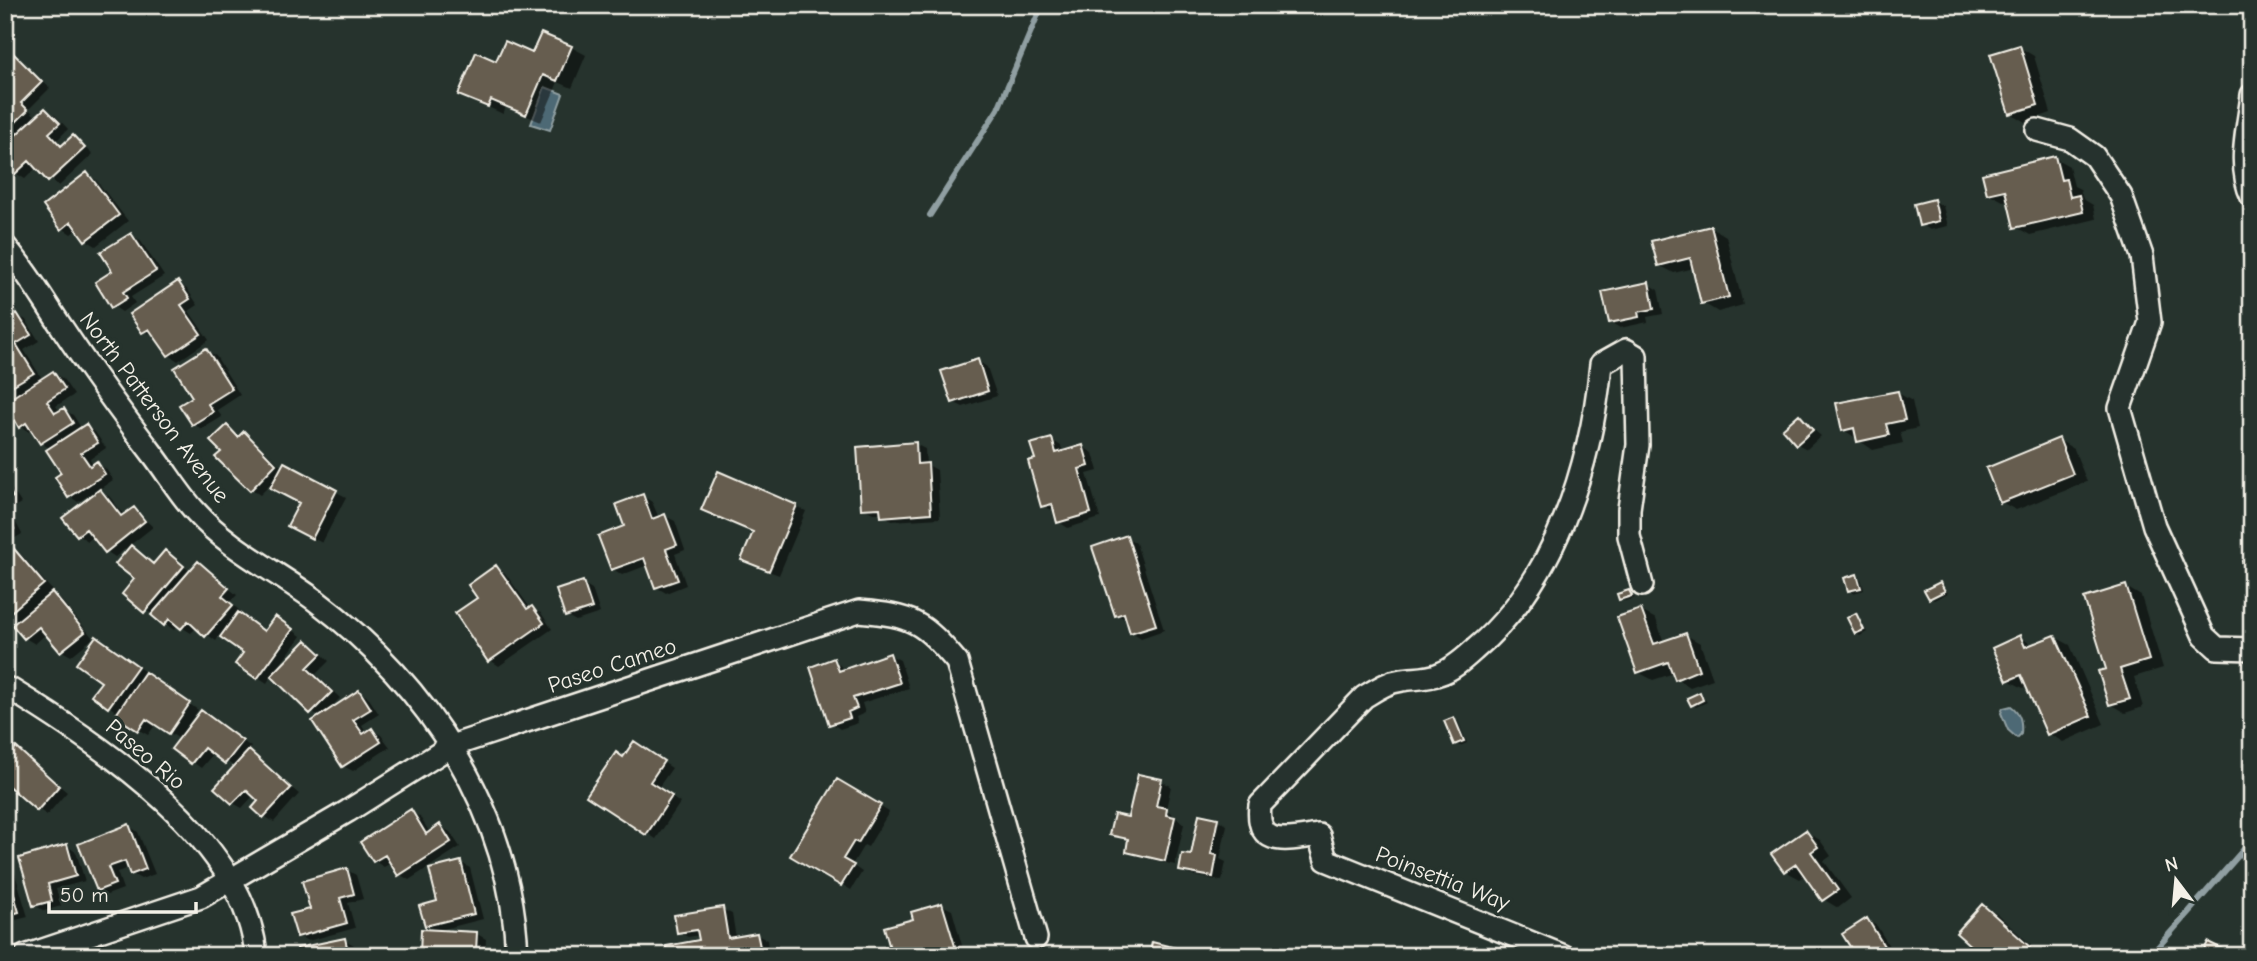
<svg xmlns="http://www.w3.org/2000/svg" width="2257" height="961" font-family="'Comic Neue',sans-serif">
  <rect width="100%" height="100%" fill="#26332d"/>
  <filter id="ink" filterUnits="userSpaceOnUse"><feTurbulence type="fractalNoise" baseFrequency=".0143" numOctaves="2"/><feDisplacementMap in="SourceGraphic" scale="14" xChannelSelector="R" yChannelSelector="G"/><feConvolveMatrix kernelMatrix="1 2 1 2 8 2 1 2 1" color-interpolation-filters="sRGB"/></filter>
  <g filter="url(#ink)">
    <path fill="#4e6974" stroke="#909fa2" stroke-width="2" d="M545,87L563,94L550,130L531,124Z
      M2011,706C2021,713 2022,723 2021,734L2017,738L2008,730L2001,713L2003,708Z"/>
    <path fill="#0007" d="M1690,5H1713L1705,14Z
      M571,47L586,55L572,88L558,82L541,122L506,107L503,114L460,94L497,63Z
      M2019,47L2034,56L2051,113L2025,122L2010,113Z
      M9,51L50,88L29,109L37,118L46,110L55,115L68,129L57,140L64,146L73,137L93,154L59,186L37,167L25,179L15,173L19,134L9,129Z
      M2055,158L2069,166L2074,186L2080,189L2083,199L2093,205L2096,219L2030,235L2016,227L2009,200L2003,201L1988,193Z
      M87,175L96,180L128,221L96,246L86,240L78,229L71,234L62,228Z
      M1934,201L1943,206L1948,226L1930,230L1921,224Z
      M1711,227L1726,236L1743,305L1718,312L1703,303L1694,268L1674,273L1659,265Z
      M131,235L140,240L164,276L131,297L135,303L122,312L113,306L114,271Z
      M178,283L187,289L198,305L189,311L209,340L178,361L169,355L156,335L144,332Z
      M1648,284L1658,290L1663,314L1647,317L1648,322L1620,328L1610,322Z
      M17,315L26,320L39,341L24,350L43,380L54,373L63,379L74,395L56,406L60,412L64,410L73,415L82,429L86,426L95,432L106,448L90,459L94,465L97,463L106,469L113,480L98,490L109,496L125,516L134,509L153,527L115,557L106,551L94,536L88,541L78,535L97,490L78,502L69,496L63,473L51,449L41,443L32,430L29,432L20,426L6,404L12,400L5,396V322Z
      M206,350L216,356L240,395L217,410L222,417L202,429L193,424Z
      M978,361L987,367L997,396L963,407L953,402Z
      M1898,393L1912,401L1918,428L1900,432L1903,443L1873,450L1844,430Z
      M1799,417L1821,436L1807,449L1797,444Z
      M227,427L241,437L244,434L253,439L283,468L285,465L346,497L322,543L289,525L301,503L277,478L260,495L251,489L223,452Z
      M1052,440L1061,446L1063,453L1083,447L1093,453L1098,471L1087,474L1100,518L1068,528L1059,522L1055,511L1042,506L1037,460Z
      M2059,440L2074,449L2087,482L2016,510L2001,502Z
      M915,444L925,449L926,464L937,470L940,518L892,521L882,513H873L863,508Z
      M719,473L806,511L779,575L753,565L755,532Z
      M5,478L21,503L9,510L22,534L5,544Z
      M643,496L652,502L659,518L665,516L675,521L685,550L675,554L686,585L666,593L656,587L648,565L622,575L613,569Z
      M1126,537L1136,543L1164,630L1141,638L1132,632L1128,620L1116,615Z
      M10,546L19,552L52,590L49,593L61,600L93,638L71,656L62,651L47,633L35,644L25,638L15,625L18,622L7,616Z
      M131,548L155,565L165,552L191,572L199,564L237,595L230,602L241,612L239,615L265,632L284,624L301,636L275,672L306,642L316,648L329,661L316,674L340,698L327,711L359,692L368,697L379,714L362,725L367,733L372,730L381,735L390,747L353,771L343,766L320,718L272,675L267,683L258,677L245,653L220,635L216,641L197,627L191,633L178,625L174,630L124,594L137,579Z
      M496,567L505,573L531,609L541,613L552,629L499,666L490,660L479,598Z
      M1857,576L1861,579L1864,590L1853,593L1849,590Z
      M582,583L592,589L600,613L576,621L567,616Z
      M1940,584L1948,593L1934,600L1930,598Z
      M2126,587L2141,596L2163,668L2134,677L2143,707L2125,713L2110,704L2108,670Z
      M1629,592L1635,598L1625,601L1621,599Z
      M1641,611L1656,619L1664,643L1686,635L1700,643L1713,679L1690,687L1676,678L1674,673L1653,680L1638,672Z
      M1856,615L1867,632L1860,636L1856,633Z
      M2020,637L2034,646L2055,637L2070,645L2104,724L2063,742L2048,733L2028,686L2023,688L2008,680Z
      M106,644L198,710L183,732L186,733L211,718L251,747L248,751L299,794L274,822L264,816L261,801L254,795L242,808L233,803L235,767L214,753L201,768L174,749L181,740L156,724L148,735L139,730L109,706L103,681Z
      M890,655L900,660L909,688L862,703L865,713L856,717L858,723L840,729L831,723L834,660L845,670Z
      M1700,694L1707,702L1696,707L1692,705Z
      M1454,719L1458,721L1467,743L1460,746L1455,744Z
      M643,749L672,768L658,788L680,803L656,839L589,795L624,759Z
      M16,750L67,792L47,815L38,809Z
      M838,781L889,812L868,847L864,845L852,865L862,872L851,890L793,855Z
      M1161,781L1171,786L1166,809L1184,824L1175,865L1137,856L1128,851L1130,841L1111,834L1130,819Z
      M411,811L420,817L430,833L440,826L450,832L460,847L409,880L399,874L392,862L384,867L374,861L362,842Z
      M1218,820L1227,825L1220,859L1226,862L1222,881L1190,875L1181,870Z
      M129,826L138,832L155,874L141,879L132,874L129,868L117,872L123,889L107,895L98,890L80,845Z
      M1806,832L1820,840L1831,856L1824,861L1851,898L1838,908L1823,899L1806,875L1800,879L1785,871Z
      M67,846L76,852L85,881L56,889L61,906L44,911L35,905Z
      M5,856L11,860L28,917L12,921L5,917Z
      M460,862L470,868L483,919L436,931L426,925Z
      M347,870L356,875L363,899L348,903L355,928L308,941L298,936L312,910Z
      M942,905L952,910L965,956H894L915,920Z
      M1983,906L1997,914L2043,956H1984Z
      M722,909L732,914L736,938L757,935L767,940L769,956H670L701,942L700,935L688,937L679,932Z
      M1867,920L1877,926L1895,956H1858Z
      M477,934L486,939L485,956H421Z
      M345,940L354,945L356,956H300Z
      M1179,950L1189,956H1150Z"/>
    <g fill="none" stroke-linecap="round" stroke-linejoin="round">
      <path stroke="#909fa2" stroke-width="6" d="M930,215L998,109L1042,5
        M2150,956L2252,840"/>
    </g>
    <path fill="#665d4f" stroke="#f4f1e8" stroke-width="2" d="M541,33L572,46L557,81L543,75L526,115L491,100L488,107L458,95L476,52L496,61L505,41L532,53Z
      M2020,45L2038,105L2009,114L1990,54Z
      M9,49L42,82L21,103L28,110L8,130L5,127V52Z
      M45,108L60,123L49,133L61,146L73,135L85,148L48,182L29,161L14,175L5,165V145Z
      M2055,156L2061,180L2066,179L2070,197L2079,195L2083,212L2014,228L2005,190L1987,194L1982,174Z
      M87,172L119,215L85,241L71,222L61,230L43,206Z
      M1934,199L1939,221L1919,226L1914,204Z
      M1711,226L1729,297L1701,304L1690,258L1658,266L1651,241Z
      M131,233L156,271L123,292L127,298L111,308L95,282L112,271L100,252Z
      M178,281L190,299L181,305L201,334L168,356L149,329L142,333L129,314Z
      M1649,282L1654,309L1638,312L1639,317L1609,323L1602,292Z
      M17,313L31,335L16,344L34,373L5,390V320Z
      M206,348L232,389L208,404L213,412L192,425L179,405L192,397L174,368Z
      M978,359L988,391L952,403L941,371Z
      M53,371L65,389L47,401L55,413L64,408L73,423L40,444L26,423L19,428L5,402Z
      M1898,391L1905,420L1886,424L1889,435L1857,442L1854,428L1842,431L1836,403Z
      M1799,414L1813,430L1796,445L1782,429Z
      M86,424L98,443L81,453L90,466L97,461L105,474L68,498L55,477L61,473L46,450Z
      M227,425L238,437L244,431L276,464L250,491L215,457L221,452L210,441Z
      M1052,438L1056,453L1083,445L1089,466L1079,469L1091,513L1057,523L1052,504L1041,507L1028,461L1035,459L1030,444Z
      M2059,438L2073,474L2000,503L1986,468Z
      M916,442L917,464L928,463L931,513L881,517L880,508L861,509L857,447Z
      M284,462L337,490L312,539L287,526L299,503L270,488Z
      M718,471L797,505L769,571L741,560L753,532L701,510Z
      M5,484L13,497L5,502Z
      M100,489L121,516L134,507L145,521L105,553L86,529L77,536L62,518Z
      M643,494L652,519L665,514L677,545L666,549L678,580L655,588L644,558L611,570L598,536L624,526L616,504Z
      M5,514L14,529L5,534Z
      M1127,535L1156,625L1130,633L1124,613L1115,616L1092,547Z
      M10,544L44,584L5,617V548Z
      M131,545L153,564L165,550L184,566L144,613L122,594L134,579L115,564Z
      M2252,557V568L2245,570L2242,561Z
      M198,561L229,588L222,596L233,605L205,637L188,621L181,629L169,619L164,626L151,615Z
      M496,565L527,609L532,606L544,623L488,662L455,613L477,598L468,585Z
      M1857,574L1861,588L1848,591L1844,578Z
      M583,581L592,608L565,617L556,590Z
      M1940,582L1945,591L1929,599L1924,590Z
      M2126,585L2149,660L2120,669L2130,699L2109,705L2098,671L2106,669L2084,598Z
      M1629,590L1632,596L1619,600L1617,594Z
      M52,592L85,632L60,652L39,627L24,639L12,625Z
      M1641,609L1654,644L1686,633L1699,670L1675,680L1668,662L1637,673L1617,617Z
      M238,612L264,631L275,616L293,629L257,679L235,664L243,653L220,637Z
      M1856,613L1864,630L1855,634L1847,618Z
      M2020,635L2025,647L2055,635L2091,716L2047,735L2021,675L2007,681L1992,648Z
      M96,636L138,666L108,708L91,695L101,682L76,664Z
      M306,640L321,654L307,668L332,692L310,714L271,676Z
      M890,653L900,683L853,698L857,708L848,712L850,718L829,725L810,667L834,658L839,671Z
      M145,672L190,703L169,734L146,719L138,731L115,716Z
      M359,690L371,709L353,720L363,734L372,728L381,742L342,767L312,721Z
      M1700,692L1703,700L1691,706L1687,698Z
      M201,710L243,741L225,764L204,748L191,764L171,749Z
      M1454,717L1464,741L1454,745L1444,721Z
      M634,741L664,761L650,782L672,796L646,835L586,796L616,752L623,757Z
      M16,747L59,786L37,811L5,783V759Z
      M249,750L291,788L263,818L252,808L258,801L246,790L232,804L214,788Z
      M1138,774L1162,779L1156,806L1167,808L1166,815L1175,817L1165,861L1126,852L1128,839L1109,835L1114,814L1128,817Z
      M837,779L881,805L858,843L854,841L843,859L854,865L841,886L790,856Z
      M411,809L426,834L440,824L451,842L398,876L385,855L373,862L360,842Z
      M1199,814L1218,818L1211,854L1217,855L1213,877L1179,871L1182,854L1191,855Z
      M129,824L146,869L130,875L125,861L108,867L115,884L97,891L78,844Z
      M1806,830L1818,847L1811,852L1838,890L1822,901L1796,864L1784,872L1771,854Z
      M67,844L76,876L48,884L52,901L33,906L19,858Z
      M461,861L474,914L425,926L419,906L437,901L429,869Z
      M5,863L19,912L5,916Z
      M347,868L354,894L340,898L347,923L297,937L290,914L310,909L302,881Z
      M942,903L958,956H892L884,927L913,919L911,912Z
      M1982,904L2030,947L2022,956H1982L1956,933Z
      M723,907L728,938L757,933L762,956H668L666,946L699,940L697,930L677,933L674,915Z
      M1867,918L1890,956H1856L1842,934Z
      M421,929L477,932L476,952L451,951V956H420Z
      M345,938L349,956H298L297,948Z
      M1152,942L1180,949L1178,956H1149Z
      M2208,942L2237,956H2201Z"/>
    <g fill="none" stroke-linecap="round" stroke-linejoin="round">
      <g stroke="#f4f1e8" stroke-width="26">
        <path id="minor" d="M2252,95C2248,128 2237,166 2252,197
          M2037,130L2070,139L2094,156L2121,196L2142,256L2150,322L2120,408L2154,526L2204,636L2217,648L2252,649
          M5,246C27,271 44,301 63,329C92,373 123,415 155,457C169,476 181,496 196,512C229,549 276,571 315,600C428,685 512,812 517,956
          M5,690L10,689C100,744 247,841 256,956
          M25,956L201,897L348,811L451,746L859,611C913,616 922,621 957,662L1036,938
          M1564,956L1326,860L1319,835C1289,839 1255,850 1260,805L1364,697C1377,689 1387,682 1402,680C1414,678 1428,679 1439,674C1452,670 1464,659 1474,650C1555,582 1591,466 1601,364L1626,350L1636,356L1638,445L1629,509V536L1642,585"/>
      </g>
      <use href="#minor" stroke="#26332d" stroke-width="21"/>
    </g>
  </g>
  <g text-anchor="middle" stroke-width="7" stroke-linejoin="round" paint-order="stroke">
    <g font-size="23" fill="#f4f1e8" stroke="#26332d">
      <text transform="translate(155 407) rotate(53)" y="8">North Patterson Avenue</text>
      <text transform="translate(612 665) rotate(-18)" y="8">Paseo Cameo</text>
      <text transform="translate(146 754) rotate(40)" y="8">Paseo Rio</text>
      <text transform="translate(1443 878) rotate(21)" y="8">Poinsettia Way</text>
    </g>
  </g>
  <rect width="2257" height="961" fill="none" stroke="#26332d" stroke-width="28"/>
  <rect x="14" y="14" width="2229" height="933" fill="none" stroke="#f4f1e8" stroke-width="2.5" filter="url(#ink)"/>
  <g transform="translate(2176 880) rotate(344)" stroke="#26332d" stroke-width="5" paint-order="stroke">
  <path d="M0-5L12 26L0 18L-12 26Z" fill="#f4f1e8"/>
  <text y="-10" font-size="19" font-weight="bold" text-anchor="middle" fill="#f4f1e8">N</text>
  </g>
  <path d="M49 902v10h147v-10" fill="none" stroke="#f4f1e8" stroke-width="3.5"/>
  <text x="60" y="902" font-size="21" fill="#f4f1e8" stroke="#26332d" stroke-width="5" paint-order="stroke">50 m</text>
</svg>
